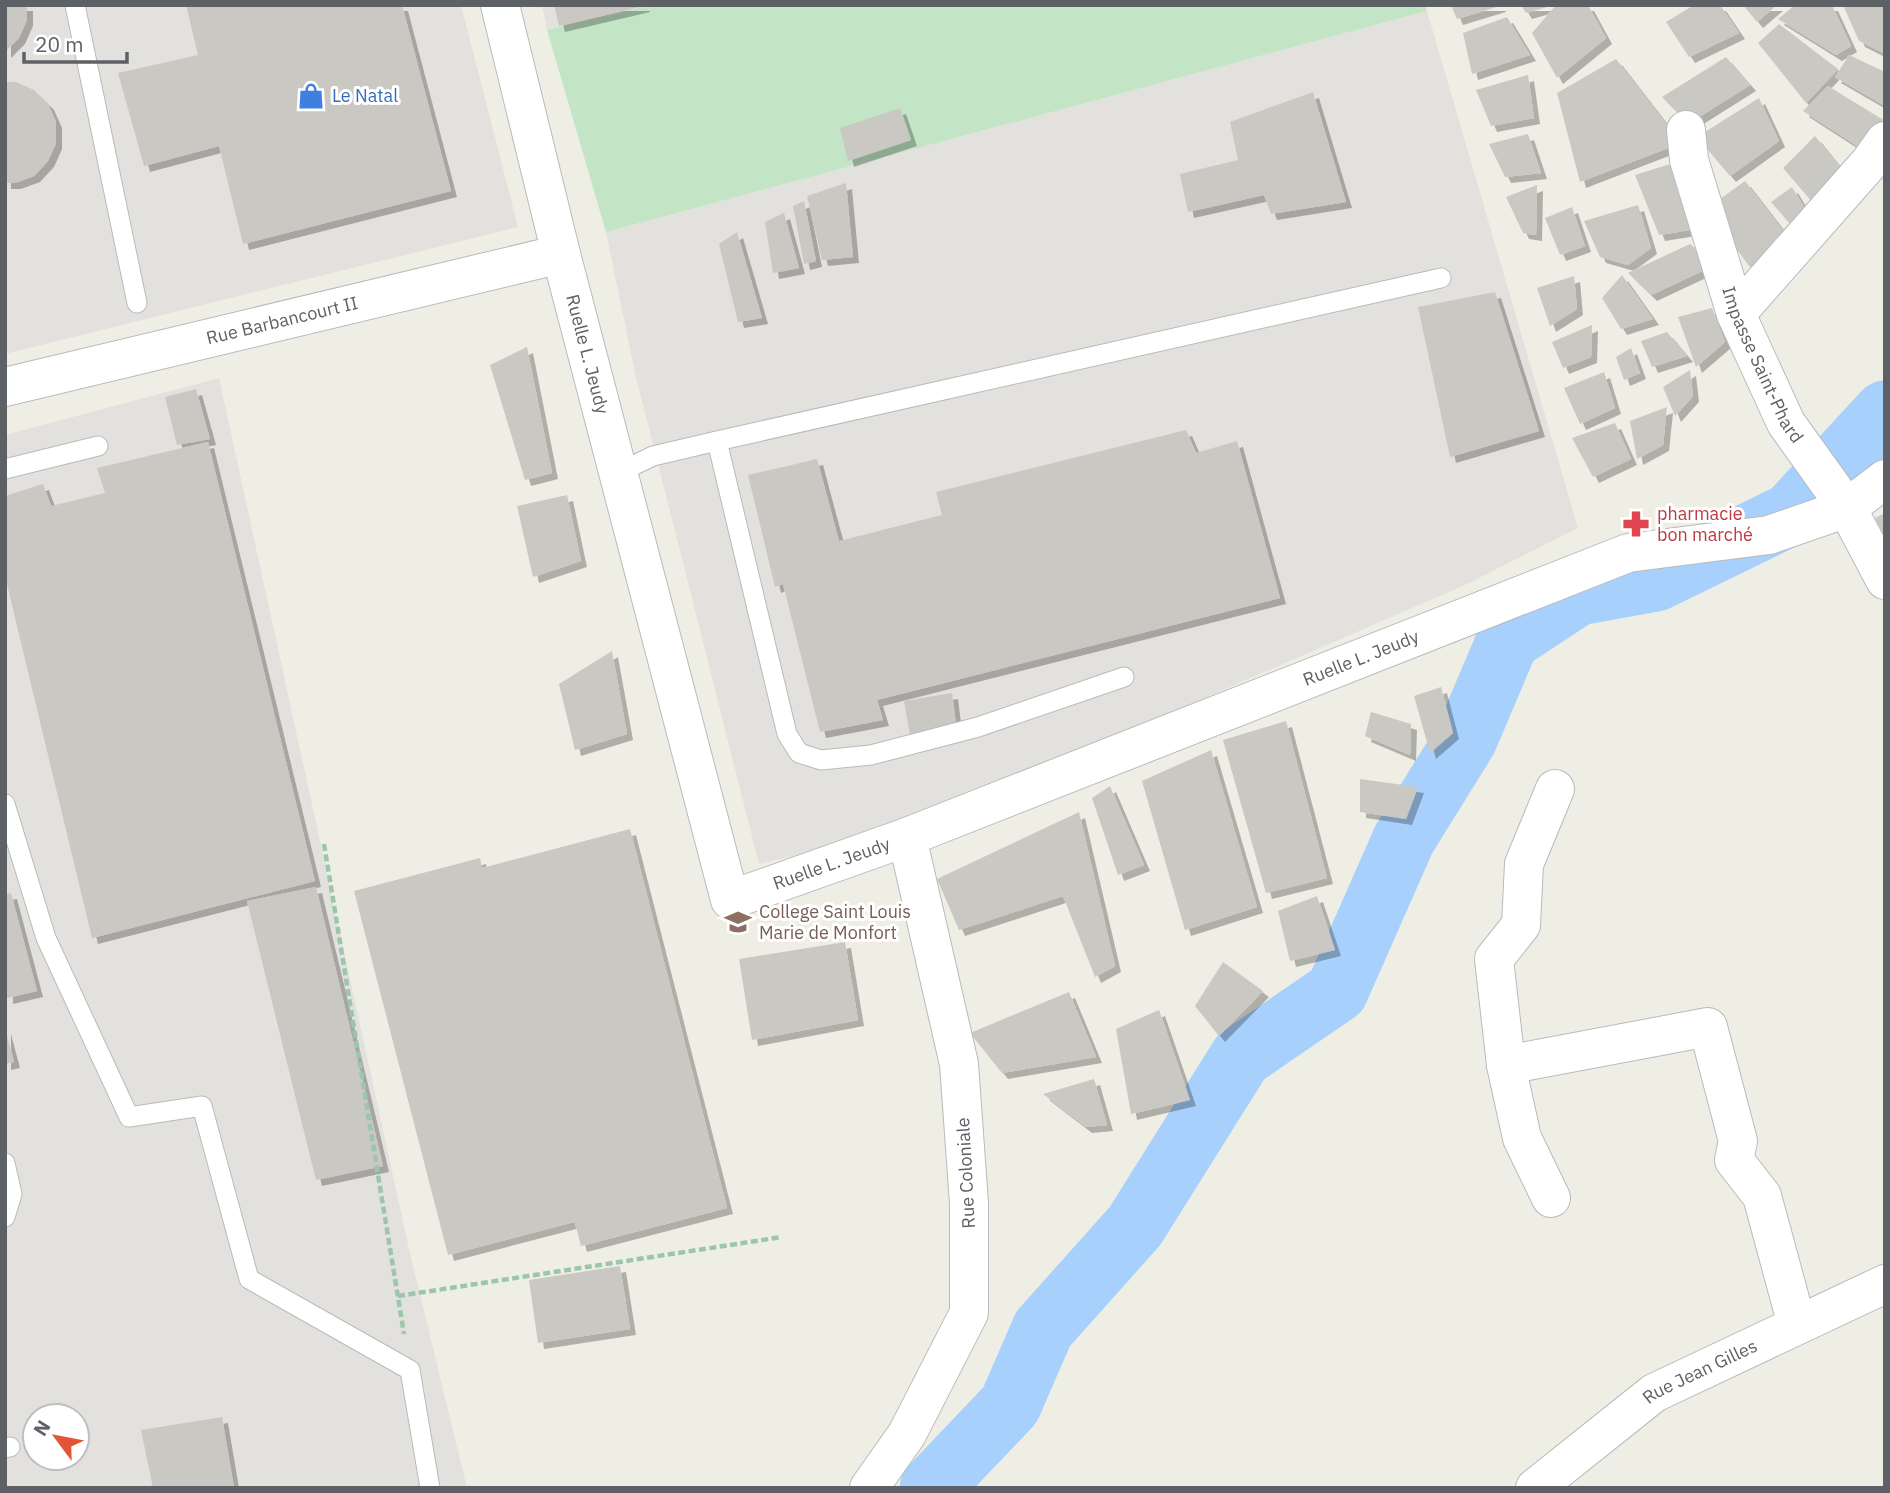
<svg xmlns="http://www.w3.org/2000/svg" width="1890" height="1493" font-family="'IBM Plex Sans',sans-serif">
  <defs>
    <filter id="shadow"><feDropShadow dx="6" dy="6" stdDeviation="0" flood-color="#0004"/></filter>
  </defs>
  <rect width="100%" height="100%" fill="#efeee5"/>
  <path fill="#e3e1dd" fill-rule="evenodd" d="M5,5H461L518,227L5,354Z
    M542,5H650L547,30Z
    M1427,11L1578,528L1465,585L894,833L759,864L635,373L606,232Z
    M219,378L409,1249L467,1488H5V435ZM35,1416H77V1458H35Z"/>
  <path fill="#c3e5c6" d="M650,5H1425L1427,11L606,232L547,30Z"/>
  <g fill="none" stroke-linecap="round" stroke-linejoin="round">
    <path stroke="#a8d0fc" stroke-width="63" d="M931,1488L1010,1405L1043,1329L1135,1226L1241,1057L1337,991L1404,839L1466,739L1508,640L1578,594L1656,580L1791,514L1885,412"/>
  </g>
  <path fill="#cac8c2" filter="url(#shadow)" d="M5,5H27V20L19,38L5,52Z
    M186,5H402L451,191L243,244L219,146L144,166L118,73L198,55Z
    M554,5H644V6L559,26Z
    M1451,5H1500V6L1457,19Z
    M1521,5H1551V6L1526,13Z
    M1556,5H1588L1606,38L1557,78L1532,33Z
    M1694,5H1720L1739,33L1689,57L1666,22Z
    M1743,5H1777L1757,22Z
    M1795,5H1832L1851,46L1836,55L1778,19Z
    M1843,5H1885V54L1859,41Z
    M1507,17L1530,55L1472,74L1463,33Z
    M1779,24L1838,69L1806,103L1758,43Z
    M1849,55L1885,72V106L1835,77Z
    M1726,57L1750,85L1688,124L1662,97Z
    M1616,59L1681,143L1580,182L1557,93Z
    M1528,75L1534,118L1491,126L1476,90Z
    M5,82H16L34,90L48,104L56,122V143L48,161L34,176L15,183H5Z
    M1828,86L1885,121V135L1868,153L1803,111Z
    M1313,92L1346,202L1271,214L1264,195L1188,212L1180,174L1238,160L1230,122Z
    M1759,98L1779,141L1730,176L1697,137Z
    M900,108L911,140L848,161L840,128Z
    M1528,134L1541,173L1505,177L1489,144Z
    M1815,136L1844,172L1819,210L1783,168Z
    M1680,161L1702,228L1659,235L1635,175Z
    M1745,181L1788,237L1750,267L1706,209Z
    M846,183L853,257L822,260L807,196Z
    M1537,185L1536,235L1523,233L1506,197Z
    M1792,187L1810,217L1797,232L1771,202Z
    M804,201L816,261L804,264L793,206Z
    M1638,205L1651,248L1628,265L1600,257L1584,221Z
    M1572,207L1585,246L1560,255L1545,218Z
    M784,213L799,268L773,273L765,222Z
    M737,232L762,318L738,322L719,244Z
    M1690,244L1715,265L1651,295L1628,273Z
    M1622,275L1653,319L1621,329L1602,298Z
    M1574,276L1577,309L1550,326L1537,288Z
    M1495,292L1539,431L1450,457L1418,307Z
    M1712,308L1725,342L1696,367L1678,317Z
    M1592,325L1591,357L1563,368L1552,342Z
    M1667,332L1687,356L1652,367L1641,341Z
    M527,347L552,473L525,480L490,365Z
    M1631,348L1640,373L1624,380L1616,357Z
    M1690,370L1693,396L1675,416L1663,387Z
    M1604,372L1615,408L1580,424L1564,388Z
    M196,389L210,439L177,445L165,397Z
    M1667,407L1663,445L1637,459L1630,421Z
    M1615,423L1631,459L1593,477L1572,438Z
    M1186,430L1196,453L1237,441L1280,598L877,700L883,720L820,732L783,584L775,587L748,475L817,459L839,541L942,515L936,492Z
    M208,442L315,881L92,938L5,576V496L43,484L51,506L105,493L97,468Z
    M567,495L581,561L533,577L517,506Z
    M1885,513V537L1875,518Z
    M612,651L627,734L575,750L559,684Z
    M1441,687L1453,733L1430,753L1414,696Z
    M952,693L956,725L910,735L904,701Z
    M1371,712L1411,724L1410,755L1365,736Z
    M1286,721L1327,878L1266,893L1223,740Z
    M1211,750L1257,907L1185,930L1142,781Z
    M1360,779L1418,787L1406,819L1360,812Z
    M1110,786L1144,865L1118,875L1092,798Z
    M1079,812L1115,966L1095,977L1063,896L959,930L937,879Z
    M630,829L727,1208L581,1246L568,1196L574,1222L448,1255L354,891L480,858L482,868Z
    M316,887L383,1166L316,1180L247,901Z
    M11,893L37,991L7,998L5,894Z
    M1317,896L1335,950L1290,961L1278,911Z
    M845,942L858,1020L752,1040L739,959Z
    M1223,962L1263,991L1219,1036L1195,1006Z
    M1069,992L1096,1057L1002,1073L970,1033Z
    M1159,1010L1190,1100L1131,1114L1116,1029Z
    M5,1028L14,1062L5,1064Z
    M1094,1079L1107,1125L1086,1127L1043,1094Z
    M620,1266L630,1329L538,1343L529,1280Z
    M222,1417L234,1488H153L141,1430Z"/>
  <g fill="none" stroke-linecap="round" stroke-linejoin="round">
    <g stroke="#b8babf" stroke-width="21">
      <path id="service" d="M75,5L137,303
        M717,441L787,734L799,753L821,760L871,755L978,727L1124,677
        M5,469L98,446
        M620,472L653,456L717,441L1441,278
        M5,804L46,938L129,1117L202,1106L249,1279L410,1370L430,1488
        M5,1163L12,1194L5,1217
        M5,1448L10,1447"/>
    </g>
    <g stroke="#b8babf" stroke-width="40">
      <g id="minor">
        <path id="s1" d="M500,5L561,254L730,900L907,837L1628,553L1769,535L1847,508L1885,479"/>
        <path id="s2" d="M1686,130L1689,160L1736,314L1786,423L1847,508L1885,580"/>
        <path d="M1736,314L1870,162L1885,141"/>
        <path id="s3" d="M5,387L561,254"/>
        <path d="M1555,789L1524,864L1521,925L1494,959L1506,1065L1708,1027L1738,1141L1734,1160L1762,1196L1797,1325"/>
        <path d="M1506,1065L1522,1138L1551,1198"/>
        <path d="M869,1488L907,1434L969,1313V1203L959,1064L907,837"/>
        <path id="s4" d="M1535,1488L1654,1393L1885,1284"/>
      </g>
    </g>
    <path stroke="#9cc6ac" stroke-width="4.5" stroke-dasharray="7 3.5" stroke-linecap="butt" d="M324,844L404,1334
      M398,1296L782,1237"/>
    <use href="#service" stroke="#fff" stroke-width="19"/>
    <use href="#minor" stroke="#fff" stroke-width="38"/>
  </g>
  <defs>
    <g id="shop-bare" transform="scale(2.1)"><path d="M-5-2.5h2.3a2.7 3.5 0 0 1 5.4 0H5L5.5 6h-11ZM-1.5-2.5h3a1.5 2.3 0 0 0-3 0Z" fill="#3f7fe0" stroke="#fff" stroke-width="2.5" paint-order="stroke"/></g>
    <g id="pharmacy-bare" transform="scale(2.1)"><path d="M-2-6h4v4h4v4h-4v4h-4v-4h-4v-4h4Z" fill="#e0444e" stroke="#fff" stroke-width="2.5" paint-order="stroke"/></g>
    <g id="school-bare" transform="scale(2.1)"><path d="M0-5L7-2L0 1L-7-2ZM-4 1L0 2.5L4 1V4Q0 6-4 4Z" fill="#8d6e63" stroke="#fff" stroke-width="2.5" paint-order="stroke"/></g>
  </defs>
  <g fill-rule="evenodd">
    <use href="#shop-bare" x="311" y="96"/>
    <use href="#pharmacy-bare" x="1636" y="524"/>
    <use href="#school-bare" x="738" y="922"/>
  </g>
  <g text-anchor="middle" stroke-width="6" stroke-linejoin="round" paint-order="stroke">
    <g font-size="18" fill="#366cbe" stroke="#fff" text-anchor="start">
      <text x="332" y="102">Le Natal</text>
    </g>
    <g font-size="18" fill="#5d6065" stroke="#fff">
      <text dy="6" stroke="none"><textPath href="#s3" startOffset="285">Rue Barbancourt II</textPath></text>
      <text dy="6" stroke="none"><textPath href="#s1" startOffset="360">Ruelle L. Jeudy</textPath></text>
      <text dy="6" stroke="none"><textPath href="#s2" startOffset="248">Impasse Saint-Phard</textPath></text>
      <text dy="6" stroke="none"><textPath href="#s1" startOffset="1600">Ruelle L. Jeudy</textPath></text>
      <text dy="6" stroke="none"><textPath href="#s1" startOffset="1032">Ruelle L. Jeudy</textPath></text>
      <text transform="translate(966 1173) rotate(-93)" y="6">Rue Coloniale</text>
      <text dy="6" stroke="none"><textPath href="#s4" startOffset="203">Rue Jean Gilles</textPath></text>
    </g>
    <g font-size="18" fill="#be3a42" stroke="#fff" text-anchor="start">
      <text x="1657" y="520">pharmacie<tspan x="1657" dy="21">bon marché</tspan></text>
    </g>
    <g font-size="18" fill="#785e54" stroke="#fff" text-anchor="start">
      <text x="759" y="918">College Saint Louis<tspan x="759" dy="21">Marie de Monfort</tspan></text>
    </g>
  </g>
  <rect width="1890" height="1493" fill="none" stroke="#5d6065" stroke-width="14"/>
  <g transform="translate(56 1437) rotate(302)"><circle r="33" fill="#ffffff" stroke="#bebfc1" stroke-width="2"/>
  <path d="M0-5L12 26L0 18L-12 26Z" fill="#e35437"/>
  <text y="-10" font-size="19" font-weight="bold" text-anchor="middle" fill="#5d6065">N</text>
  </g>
  <path d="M24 52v10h103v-10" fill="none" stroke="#5d6065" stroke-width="3.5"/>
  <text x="35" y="52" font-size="21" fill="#5d6065" stroke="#ffffff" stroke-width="5" paint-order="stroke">20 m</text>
</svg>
